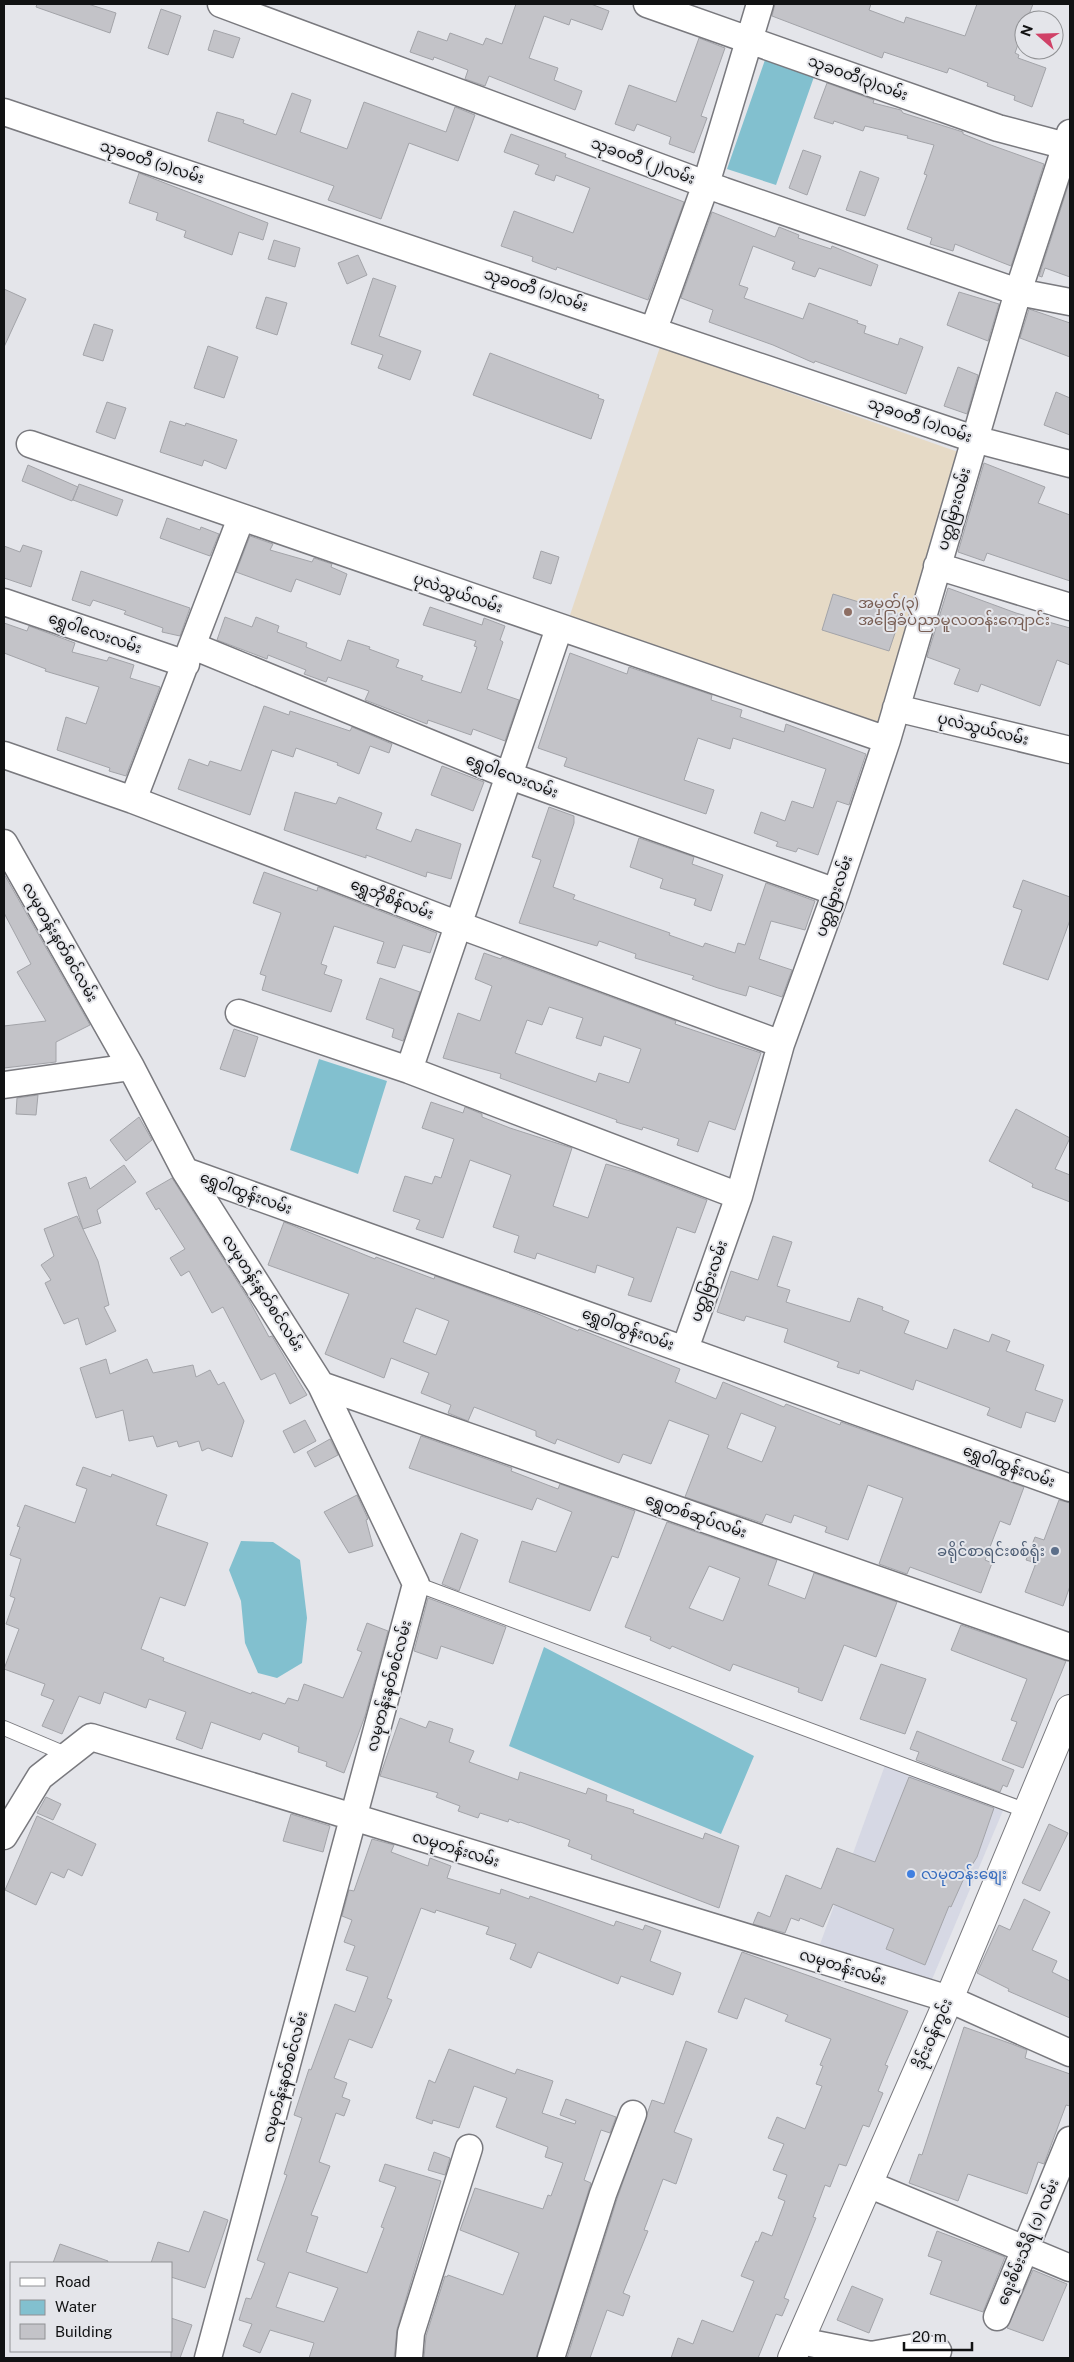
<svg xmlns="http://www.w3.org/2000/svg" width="1074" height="2362" font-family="'Public Sans','Noto Sans Myanmar',sans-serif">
  <rect width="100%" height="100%" fill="#e4e5ea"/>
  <path fill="#d6d8e4" d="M888,1757L1007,1801L928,1989L819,1947Z"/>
  <path fill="#e6dac6" d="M660,347L961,453L880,726L566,627Z"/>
  <path fill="#82c0cf" d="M766,57L815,74L776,185L727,169Z
    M319,1059L387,1081L358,1174L290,1150Z
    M241,1541L273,1542L300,1560L307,1618L302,1663L277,1678L258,1673L245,1643L241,1601L229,1570Z
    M544,1647L754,1756L721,1834L509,1746Z"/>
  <path fill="#c3c3c8" stroke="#a3a4a9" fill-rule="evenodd" d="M37,4H88L116,13L110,33L36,7Z
    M516,4H591L609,11L602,30L571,19L569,25L544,16L529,58L558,68L554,80L582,91L575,110L489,76L485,86L465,79L468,70L434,57L433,60L410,52L418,31L447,41L450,33L483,45L486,38L502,44Z
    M775,4H871L869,10L904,23L906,17L965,36L977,4H1033L1027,20H1024V27L1015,53L1019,55L1018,58L1046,68L1032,107L1014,100L1015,96L987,86L988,83L949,68L947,73L884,52L882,58L772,16Z
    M161,9L181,16L168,55L148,48Z
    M214,30L240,38L233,58L208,50Z
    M699,38L725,48L701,116L707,118L694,153L669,144L671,137L637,124L634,131L615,124L629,85L676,102Z
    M827,83L874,100L873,103L901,110L903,113L963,132V134L988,144L1044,164L1011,266L955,244L953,251L930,244L932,238L907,229L927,175L924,174L934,145L907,138L908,136L865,126L863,131L834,121L833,124L814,118Z
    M292,93L311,100L300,132L347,149L364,102L446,132L455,107L475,115L458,161L409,143L381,219L328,200L334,186L208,141L217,112L244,120L243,123L276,135Z
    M511,134L566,154L565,157L684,202L648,300L557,267L556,270L532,261L533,257L501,246L514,211L573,233L590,188L556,175L554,181L535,174L539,165L504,152Z
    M803,150L821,156L807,195L789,188Z
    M860,171L879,178L865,216L846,210Z
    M139,173L268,223L263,240L239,232L232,255L184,237L186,231L156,220L158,213L129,203Z
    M1070,180V277L1045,268L1042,277L1039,276Z
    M712,212L775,237L779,227L799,235L798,238L831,249L832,246L878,265L871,286L819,268L815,277L792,269L795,262L753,246L739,285L748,288L744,298L803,319L809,303L858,321L857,323L866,326L864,333L898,345L900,338L923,347L906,394L815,361L814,363L773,345L709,322L713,310L681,298Z
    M274,240L300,248L295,267L268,259Z
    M358,255L367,275L347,284L338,263Z
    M373,278L396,286L379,336L421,351L410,380L378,368L383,355L351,344Z
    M4,289L26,299L4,347Z
    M959,292L999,304L988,341L947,325Z
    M266,297L287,303L277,335L256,328Z
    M1029,309L1070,323V357L1020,338Z
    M94,324L113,330L103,361L83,355Z
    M208,346L238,357L224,398L194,388Z
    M490,353L599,395L598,398L604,400L591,439L473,395Z
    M958,367L978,375L967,414L944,406Z
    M1056,392L1070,398V435L1044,425Z
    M107,402L126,408L115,439L96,432Z
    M170,421L185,426L186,423L237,440L226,469L204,460L202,466L160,452Z
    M984,463L1045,487L1038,503L1070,515V581L987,553L984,561L958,552Z
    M28,465L78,487L72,501L22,481Z
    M79,484L123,500L117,516L73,500Z
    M167,518L200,530L201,527L219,534L210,556L160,538Z
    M250,536L273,544L270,550L312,562L314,558L332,564L331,567L347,574L340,595L296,579L291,592L236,572Z
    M23,545L42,551L31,587L4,578V546L20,552Z
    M541,551L559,557L551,584L533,578Z
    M81,571L190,608L180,636L162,632L163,628L124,614L126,611L93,600L90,606L72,600Z
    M948,588L1016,613L1070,628V665L1057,660L1040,706L981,684L978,692L954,684L960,669L927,657Z
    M833,594L901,615L889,651L822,630Z
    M430,607L482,625L484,618L505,626L500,640L503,642L487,689L519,700L505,741L473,729L471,735L428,720L427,724L365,700L369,691L328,677L326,682L304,674L306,670L268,655L267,659L217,640L225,617L252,627L256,617L279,626L277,632L307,643L306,647L341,661L348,640L370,647L369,649L399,660L396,667L423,676L421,680L461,693L477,647L474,646L476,641L423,625Z
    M4,623L27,631L29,626L75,643L72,652L107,661L109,657L134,665L130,678L160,687L126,776L109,771L110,768L57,750L66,717L86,724L99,687L45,671L46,669L4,653Z
    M570,653L627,674L629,667L712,695L711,700L742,710L740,717L784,732L786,724L866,754L849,805L837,801L818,855L798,848L796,852L776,846L778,842L754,833L761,812L785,821L792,801L813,808L826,769L733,738L730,749L698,738L684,780L714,790L706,814L564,766L567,758L538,748Z
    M264,706L289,715L290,711L350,731L352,727L392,744L389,753L370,746L359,774L337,765L338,763L296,748L293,757L272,750L250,815L178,789L189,759L208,766L210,761L241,771Z
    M442,766L484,782L473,811L431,795Z
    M295,792L336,804L339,797L382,813L376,829L411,842L416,829L461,844L451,879L427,872L426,877L366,855V858L284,830Z
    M549,807L574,816V823L553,887L575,895L573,899L670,933L669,935L703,947L705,943L735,953L738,943L745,945L766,883L815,901L805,930L771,921L759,959L792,970L782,997L749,986L746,996L718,988L692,979L694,976L635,958L636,954L599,941L597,946L519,923L541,860L532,857Z
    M639,838L694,857L692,864L723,875L711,911L694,905L696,899L660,888L663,879L630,867Z
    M264,872L317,891L318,887L437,933L430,953L403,945L395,968L377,963L384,942L334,926L321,964L327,966L324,974L342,980L331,1012L262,990L266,976L260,974L281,913L253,903Z
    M4,874L90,1025L56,1042V1062L4,1068V1026L46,1021L17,972L31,964L4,913Z
    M1023,880L1070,897V920L1048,980L1003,964L1022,910L1013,907Z
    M484,953L501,959L502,957L676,1021L675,1024L761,1053L735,1130L709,1121L698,1152L677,1145L679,1139L643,1127L642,1130L616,1122L617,1120L500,1078L501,1074L443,1058L458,1013L480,1021L492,986L475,979ZM549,1007L583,1018L576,1038L601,1046L604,1036L641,1049L629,1083L599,1073L596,1082L515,1053L527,1020L542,1025Z
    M380,978L420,992L403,1041L392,1037L394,1029L366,1019Z
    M234,1029L258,1037L245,1077L220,1069Z
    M38,1095L36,1115L16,1114L17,1098Z
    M431,1102L463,1113L465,1107L482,1114V1117L510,1128L572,1148L553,1206L588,1218L606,1164L634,1172L707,1200L695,1233L677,1227L651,1302L628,1295L634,1278L597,1265L595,1273L537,1253L535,1259L514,1252L519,1236L493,1227L511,1175L503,1172L470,1160L443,1238L416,1229L420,1220L393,1211L405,1176L432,1184L435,1176L441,1178L454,1139L422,1128Z
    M1016,1109L1070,1138L1055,1169L1070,1175V1202L1032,1187L1033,1184L989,1161Z
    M139,1117L152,1140L126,1161L110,1140Z
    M124,1165L136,1182L97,1210L101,1223L83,1229L98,1261L109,1305L104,1307L116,1331L86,1345L78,1318L64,1324L45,1283L51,1280L41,1265L54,1256L44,1229L77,1216L83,1229L68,1183L86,1177L90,1189Z
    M172,1178L249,1300L269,1337L272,1336L307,1395L290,1404L275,1373L261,1380L223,1307L212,1313L189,1271L181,1276L170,1258L185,1249L159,1208L156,1210L146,1193Z
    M284,1222L375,1259L376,1257L434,1279L435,1276L536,1313L578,1331L579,1329L680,1369L675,1382L716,1399L723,1382L784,1407L786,1404L840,1425L841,1422L1024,1487L1010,1525L1000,1521L985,1560L992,1563L981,1593L910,1567L907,1574L879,1564L903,1498L868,1485L848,1540L825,1532L827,1527L794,1515L791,1523L766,1514L762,1523L685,1497L709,1435L669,1420L651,1464L623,1454L619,1463L557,1439L555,1444L536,1436V1431L474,1407L468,1421L448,1413L451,1405L421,1393L429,1373L391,1358L384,1378L325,1354L349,1294L268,1265ZM416,1308L449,1321L436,1355L403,1342ZM741,1413L776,1427L762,1462L727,1448Z
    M773,1236L792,1242L777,1286L790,1290L786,1302L850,1322L858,1298L883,1307L882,1310L909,1321L904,1333L947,1349L954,1329L989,1342L992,1334L1010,1341L1006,1351L1044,1365L1035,1390L1063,1400L1055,1422L1026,1412L1021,1428L987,1415L990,1408L916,1380L913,1390L860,1370L859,1374L837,1367L839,1362L784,1342L788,1329L746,1316L744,1321L717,1312L731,1271L758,1280Z
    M106,1359L110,1374L147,1359L153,1373L193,1365L196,1377L210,1370L218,1385L224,1382L244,1421L232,1457L208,1448L202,1451L199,1441L179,1447L177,1441L157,1447L153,1436L129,1441L123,1410L96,1418L80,1368Z
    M305,1420L316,1441L294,1453L283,1431Z
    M421,1436L512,1468L511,1471L558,1489L560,1484L635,1511L618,1558L612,1556L590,1611L509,1582L522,1541L556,1552L572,1512L537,1498L532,1510L409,1468Z
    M330,1439L338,1455L315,1467L307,1452Z
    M83,1467L111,1477L112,1474L167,1495L156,1525L208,1543L185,1606L160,1597L141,1649L164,1658L163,1661L251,1694L252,1692L285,1704L288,1698L298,1701L304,1684L343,1698L362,1652L357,1650L367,1623L388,1631L365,1716L344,1773L326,1766L327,1762L298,1752L299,1747L263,1733L260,1740L211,1722L202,1749L176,1739L186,1712L149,1699L146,1708L104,1692L100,1704L79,1696L62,1734L42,1726L54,1700L41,1695L45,1684L4,1669L19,1629L6,1624L15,1598L10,1596L21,1559L10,1555L20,1527L17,1526L25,1505L75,1523L87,1489L76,1485Z
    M357,1495L368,1519L366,1520L373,1546L349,1553L324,1512Z
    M1059,1500L1070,1503V1586L1063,1606L1025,1592L1036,1563L1026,1560L1035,1537L1044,1540Z
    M667,1522L777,1560L768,1585L805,1599L814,1573L897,1602L876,1657L844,1645L822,1701L798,1692L799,1688L733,1664L730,1671L672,1646L670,1649L650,1640L651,1637L625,1627ZM709,1566L740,1578L723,1621L689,1608Z
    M461,1533L478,1540L459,1591L442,1584Z
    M428,1598L506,1627L493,1664L441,1646L437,1659L414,1651Z
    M961,1625L1066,1661L1023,1768L1002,1760L1017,1722L1011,1720L1027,1679L951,1650Z
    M881,1664L926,1679L905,1734L860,1719Z
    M400,1718L426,1728L429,1721L453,1729L449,1742L474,1751L469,1762L518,1780L520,1772L586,1794L588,1788L607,1795L606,1801L634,1810L633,1813L703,1839L705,1833L739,1846L719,1908L591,1859L592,1855L568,1846L570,1840L520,1822L519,1823L509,1819L508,1822L480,1813L478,1818L458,1811L460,1806L436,1797L438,1793L380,1776Z
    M917,1731L1014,1770L1007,1787L1003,1785L1000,1792L916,1760L919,1752L910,1749Z
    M909,1777L994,1808L977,1857L964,1878L951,1907L949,1906L925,1965L886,1949L894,1929L833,1904L823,1927L800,1918L799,1921L791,1918L785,1933L753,1924L758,1912L770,1917L786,1875L821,1889L837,1848L875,1862Z
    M46,1797L61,1804L53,1820L37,1813Z
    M291,1814L330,1826L323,1852L283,1841Z
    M37,1816L96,1844L82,1876L68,1869L64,1878L51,1872L36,1905L5,1890Z
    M1049,1824L1068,1833L1040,1891L1022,1883Z
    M372,1839L394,1845L391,1852L428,1866L430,1858L451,1866L447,1878L500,1894L501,1889L529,1899L530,1896L614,1926L616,1921L643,1930L645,1925L661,1931L650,1961L681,1973L673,1995L621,1976L618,1984L538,1952L531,1968L510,1959L516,1944L486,1934L489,1927L436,1910L435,1913L421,1908L387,1998L392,2000L372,2048L349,2039L334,2078L347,2083L342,2097L350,2100L344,2116L336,2113L319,2162L330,2166L311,2215L318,2217L306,2252L367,2273L384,2228L381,2227L396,2187L379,2181L385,2164L441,2181L397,2329L394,2358H309L314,2343L270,2330L260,2353L243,2346L252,2324L239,2320L246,2298L251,2299L265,2263L257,2260L287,2175L284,2174L302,2118L294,2115L309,2069L311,2070L335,2004L355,2012L368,1977L346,1970L355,1946L344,1942L352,1920L342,1916L349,1890L354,1891ZM289,2272L338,2288L324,2322L276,2307Z
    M1024,1899L1050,1912L1032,1950L1057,1961L1052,1972L1070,1981V2018L1008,1991L1009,1989L977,1973L999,1925L1010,1930Z
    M742,1952L908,2011L885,2065L888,2066L878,2091L883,2093L869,2127L863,2125L846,2166L839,2164L830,2187L825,2185L813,2217L816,2218L784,2298L789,2300L782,2316L776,2314L758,2358H671L678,2338L693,2344L702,2320L733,2332L754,2281L741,2276L756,2241L758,2242L762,2232L772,2236L785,2201L778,2198L787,2175L773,2170L784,2144L768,2138L777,2117L805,2129L822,2086L816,2084L823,2066L820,2065L831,2039L785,2021L788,2015L745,1998L737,2019L718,2012Z
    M964,2027L1012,2044L1027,2050L1025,2058L1070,2074V2106L1066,2105L1044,2164L1038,2162L1027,2194L968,2174L958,2201L909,2183L919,2154L922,2155Z
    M686,2041L707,2049L674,2132L692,2139L676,2184L663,2179L644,2230L648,2231L623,2293L630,2296L623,2316L607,2310L590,2358H567L617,2199L652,2100L664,2104Z
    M449,2049L515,2074L517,2069L553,2081L542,2113L575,2124L576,2121L560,2115L566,2099L616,2117L610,2133L601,2130L584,2180L591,2183L536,2358H424L426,2336L445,2276L447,2277L448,2275L503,2295L519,2253L460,2230L475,2188L543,2209L548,2195L551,2196L563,2163L545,2157L548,2147L496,2127L507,2098L474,2086L459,2128L433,2120L432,2124L416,2118L429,2080L435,2083Z
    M434,2152L450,2158L445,2175L428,2170Z
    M204,2211L228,2220L205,2288L171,2277V2263H151L158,2242L189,2252Z
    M937,2231L1005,2257L983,2312L930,2294L942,2261L928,2256Z
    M60,2244L108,2261L107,2263H53Z
    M1033,2270L1067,2284L1043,2341L1007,2328Z
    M852,2286L883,2299L869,2333L837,2320Z
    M171,2318L192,2325L180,2358H171Z"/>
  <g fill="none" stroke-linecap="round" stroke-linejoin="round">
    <g stroke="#79797e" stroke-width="16">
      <path id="lane" d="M416,1584L1027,1811
        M4,1728L68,1755"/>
    </g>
    <g stroke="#79797e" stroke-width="29">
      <path id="street" d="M221,4L724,191L1018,292L1070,302
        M647,4L998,128L1070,147
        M4,112L974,439L1070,464
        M654,329L706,184L760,4
        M30,444L887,740
        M937,566L1070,607
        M4,602L186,664
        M193,646L510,776L836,892
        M896,708L1070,750
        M4,755L133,800L459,925L781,1044
        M133,800L241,518
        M4,843L131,1067L185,1171L321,1385L416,1584L208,2358
        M239,1013L409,1070L739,1196
        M409,1070L559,628
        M4,1085L131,1067
        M185,1171L1070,1488
        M685,1349L739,1196L781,1044L836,892L887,740L1018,292L1070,133
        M321,1385L1070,1647
        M4,1836L40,1777L91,1737L949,1999L1070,2053
        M868,2184L1070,2268
        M997,2317L1070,2140
        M800,2341L871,2355L916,2347L938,2351
        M409,2358L411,2333L469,2148
        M551,2358L603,2194L633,2114"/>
    </g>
    <g stroke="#79797e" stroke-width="30">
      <path id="secondary" d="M792,2358L949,1999L1070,1709"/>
    </g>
    <use href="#lane" stroke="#fff" stroke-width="14"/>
    <use href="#street" stroke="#fff" stroke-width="26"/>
    <use href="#secondary" stroke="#fff" stroke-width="28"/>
  </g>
  <circle fill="#8d6e63" stroke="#e4e5ea" stroke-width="2" cx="848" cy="612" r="5"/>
  <circle fill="#5c6f8a" stroke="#e4e5ea" stroke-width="2" cx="1055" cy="1551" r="5"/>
  <circle fill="#3f7fe0" stroke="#e4e5ea" stroke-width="2" cx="911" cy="1874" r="5"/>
  <g text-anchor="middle" stroke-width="4" stroke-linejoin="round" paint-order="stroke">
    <g font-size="15" fill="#111213" stroke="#e4e5ea">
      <text transform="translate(858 78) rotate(20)" y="5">သုခဝတီ(၃)လမ်း</text>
      <text transform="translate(643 161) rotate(20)" y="5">သုခဝတီ (၂)လမ်း</text>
      <text transform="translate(152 162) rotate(18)" y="5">သုခဝတီ (၁)လမ်း</text>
      <text transform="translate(536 290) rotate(18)" y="5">သုခဝတီ (၁)လမ်း</text>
      <text transform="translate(920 420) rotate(19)" y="5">သုခဝတီ (၁)လမ်း</text>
      <text transform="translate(954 509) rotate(-74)" y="5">ပတ္တမြားလမ်း</text>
      <text transform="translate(458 593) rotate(19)" y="5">ပုလဲသွယ်လမ်း</text>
      <text transform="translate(95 633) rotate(19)" y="5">ရွှေဝါလေးလမ်း</text>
      <text transform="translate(983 729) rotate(14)" y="5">ပုလဲသွယ်လမ်း</text>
      <text transform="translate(512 776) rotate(21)" y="5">ရွှေဝါလေးလမ်း</text>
      <text transform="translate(834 896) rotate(-71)" y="5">ပတ္တမြားလမ်း</text>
      <text transform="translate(392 899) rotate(21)" y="5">ရွှေဘိုစိန်လမ်း</text>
      <text transform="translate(60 942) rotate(60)" y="5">လမုတန်းနတ်စင်လမ်း</text>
      <text transform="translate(246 1193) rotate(20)" y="5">ရွှေဝါထွန်းလမ်း</text>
      <text transform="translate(709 1281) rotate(-71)" y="5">ပတ္တမြားလမ်း</text>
      <text transform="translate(263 1293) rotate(57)" y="5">လမုတန်းနတ်စင်လမ်း</text>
      <text transform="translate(628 1329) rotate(20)" y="5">ရွှေဝါထွန်းလမ်း</text>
      <text transform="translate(1009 1466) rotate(20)" y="5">ရွှေဝါထွန်းလမ်း</text>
      <text transform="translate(696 1516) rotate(19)" y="5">ရွှေတစ်ဆုပ်လမ်း</text>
      <text transform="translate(389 1686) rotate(-75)" y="5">လမုတန်းနတ်စင်လမ်း</text>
      <text transform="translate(456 1849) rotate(17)" y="5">လမုတန်းလမ်း</text>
      <text transform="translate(843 1967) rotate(17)" y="5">လမုတန်းလမ်း</text>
      <text transform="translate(933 2034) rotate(-67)" y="5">ဒိုင်းဝန်ကွင်း</text>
      <text transform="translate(285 2077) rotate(-75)" y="5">လမုတန်းနတ်စင်လမ်း</text>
      <text transform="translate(1028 2242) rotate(-67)" y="5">ရေးစိမ်းသီရိ (၁) လမ်း</text>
    </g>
    <g font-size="15" fill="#785e54" stroke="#e4e5ea" text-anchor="start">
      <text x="858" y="608">အမှတ်(၃)<tspan x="858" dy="17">အခြေခံပညာမူလတန်းကျောင်း</tspan></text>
    </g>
    <g font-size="15" fill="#4e5e75" stroke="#e4e5ea" text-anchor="end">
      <text x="1045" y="1556">ခရိုင်စာရင်းစစ်ရုံး</text>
    </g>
    <g font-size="15" fill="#366cbe" stroke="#e4e5ea" text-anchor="start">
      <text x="921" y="1879">လမုတန်းစျေး</text>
    </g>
  </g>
  <rect width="1074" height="2362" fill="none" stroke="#111213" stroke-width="10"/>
  <rect x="10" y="2262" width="162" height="90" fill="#e4e5ea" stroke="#909194"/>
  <rect x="20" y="2278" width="25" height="8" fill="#ffffff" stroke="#909194"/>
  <text x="55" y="2287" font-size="15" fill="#111213">Road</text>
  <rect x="20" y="2300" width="25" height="15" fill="#82c0cf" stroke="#909194"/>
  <text x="55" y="2312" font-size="15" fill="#111213">Water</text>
  <rect x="20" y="2324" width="25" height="15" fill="#c3c3c8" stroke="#909194"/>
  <text x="55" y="2337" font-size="15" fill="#111213">Building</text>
  <g transform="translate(1039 35) rotate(290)"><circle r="24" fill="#e4e5ea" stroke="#909194"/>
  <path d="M0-4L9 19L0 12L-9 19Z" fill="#d04167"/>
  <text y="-8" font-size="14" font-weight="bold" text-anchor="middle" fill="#111213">N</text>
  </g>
  <path d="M904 2342v8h68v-8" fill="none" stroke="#111213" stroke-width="2.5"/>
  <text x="912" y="2342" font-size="15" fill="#111213" stroke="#e4e5ea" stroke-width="4" paint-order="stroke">20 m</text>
</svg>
